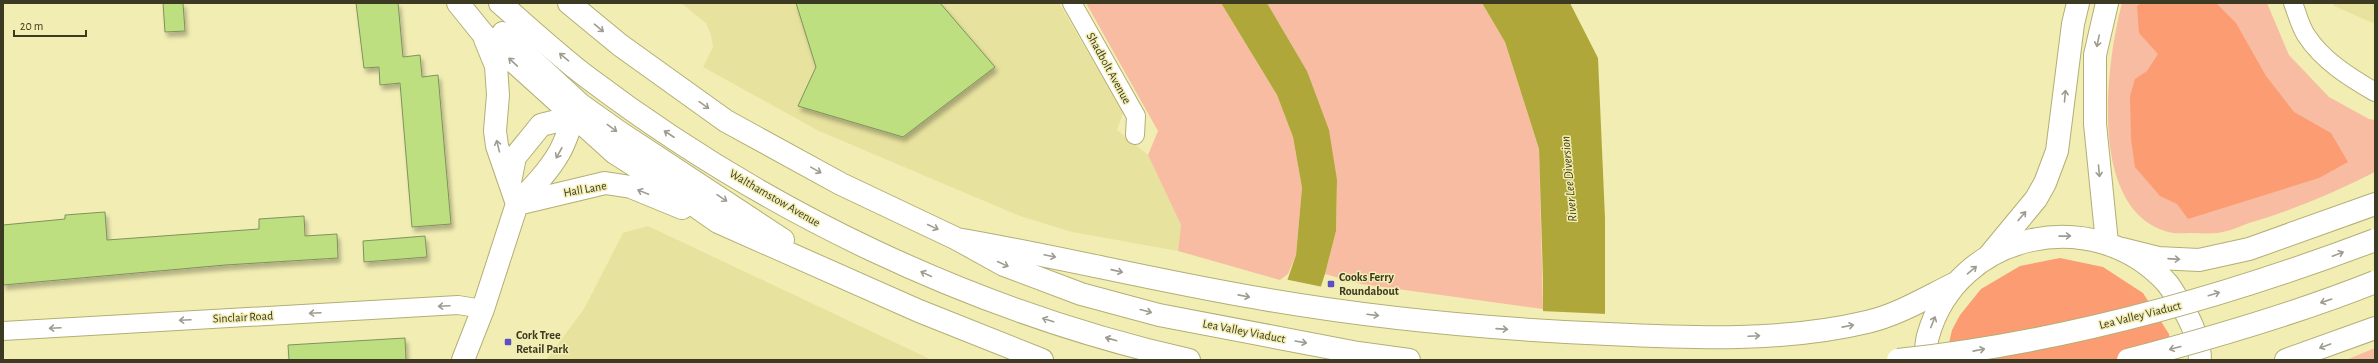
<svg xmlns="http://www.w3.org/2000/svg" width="2378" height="363" font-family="'Alegreya Sans',sans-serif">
  <defs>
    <filter id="shadow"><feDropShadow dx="2.5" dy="4.5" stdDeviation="2" flood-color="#0004"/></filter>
  </defs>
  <rect width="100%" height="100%" fill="#f2eeb3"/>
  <path fill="#e7e29e" d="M681,3H1059L1123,113L1117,130L1148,155L1181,225L1178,251L1072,232L1020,216L819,131L703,67L713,47L711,35L706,23Z
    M2333,3H2375V24L2334,6Z
    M648,226L932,360H546L584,309L623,233Z"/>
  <path fill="#f8bca2" d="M1086,3H1221L1277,95L1293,137L1302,188L1296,255L1288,274L1280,280L1178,251L1181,225L1148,155L1158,131Z
    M1267,3H1482L1505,42L1539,149L1543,309L1361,284L1325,274L1336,231L1337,180L1307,71Z
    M2122,3H2267L2289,55L2329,97L2369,119L2375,120V172C2334,193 2293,210 2249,223C2239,227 2227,232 2217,233C2208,234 2199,233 2190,233C2183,233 2175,234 2168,232C2087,210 2106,64 2122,3Z
    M2375,348V360H2346Z"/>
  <path fill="#fc9c72" d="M2142,3H2216L2236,23L2266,76L2294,112L2331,133L2348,162L2319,178L2188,219L2177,204L2160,196L2135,167L2131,139L2130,96L2135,79L2147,71L2158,54L2139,33L2137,6Z
    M2060,258L2103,267L2143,293L2169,334L2173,360H1945L1952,330L1960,315L1981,289L2020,266Z"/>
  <path fill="#b0a73b" d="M1221,3H1267L1307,71L1329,130L1337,180L1336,231L1325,274L1297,360H1260L1296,255L1302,188L1293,137L1277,95Z
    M1482,3H1570L1598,58L1605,218V360H1543V280L1539,149L1505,42Z"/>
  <path fill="#f2eeb3" d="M1284,279L1323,287L1299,360H1258Z
    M1541,311L1607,314V360H1541Z"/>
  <path fill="#bedf7f" stroke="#7f925e" filter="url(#shadow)" d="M163,3H183L185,31L165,32Z
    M356,3H398L403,57L420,55L422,77L438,75L451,224L412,227L400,83L380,85L379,67L364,68Z
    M796,3H940L995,67L903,137L798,106L816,67Z
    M105,212L107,240L259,229V219L304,216L305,236L337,234L338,258L225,265L3,285V225L65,219V215Z
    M425,236L427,257L364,262L363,241Z
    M405,338L406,360H289L288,345Z"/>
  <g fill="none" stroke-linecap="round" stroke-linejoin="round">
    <g stroke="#b3ae75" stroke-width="20">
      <path id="minor" d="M1072,3L1136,116L1135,135
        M2293,3C2297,13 2300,26 2306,35C2322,60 2349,77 2375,92
        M3,331L458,305L483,309"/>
    </g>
    <g stroke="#b3ae75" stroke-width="24">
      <path id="tertiary" d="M2107,243L2095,124V55L2107,3
        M1988,257L2036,199L2045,183L2057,151L2073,24L2078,3"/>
    </g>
    <g stroke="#b3ae75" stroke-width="24">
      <path id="primary" d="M458,3L483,34L615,153L668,187L718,222L919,311L1042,360
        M503,33L581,105L619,132L783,240
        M510,182L515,157L541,125L573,117
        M517,204L605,183L631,187L682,208
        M517,204C533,187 548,172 559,153C568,138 570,121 580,107
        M463,360L483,309L517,204L497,146L495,131L498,95L496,66L485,39
        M1925,360C1926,352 1926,343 1928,336C1957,231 2095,203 2167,283C2172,289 2176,297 2180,303C2190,319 2200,341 2200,360"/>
    </g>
    <g stroke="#b3ae75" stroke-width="24">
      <path id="trunk" d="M500,3C529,28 557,54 587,77C764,211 972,311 1189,360
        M569,3L620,45L726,121L841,184L957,239L1004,265L1081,294L1159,315L1358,353L1409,360
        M957,239C1056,256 1153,280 1252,297C1370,318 1488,329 1608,334C1694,338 1783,342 1867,322C1898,315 1927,297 1956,283
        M2122,249L2158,258L2199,260L2249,249L2375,204
        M2286,360L2375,328"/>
    </g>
    <use href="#minor" stroke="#fff" stroke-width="18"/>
    <use href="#tertiary" stroke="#fff" stroke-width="22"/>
    <use href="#primary" stroke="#fff" stroke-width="22"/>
    <use href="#trunk" stroke="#fff" stroke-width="22"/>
    <g stroke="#b3ae75" stroke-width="24" stroke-linecap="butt">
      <path id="trunk-bridge" d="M1898,360C2062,343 2222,298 2375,240
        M2128,360C2212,338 2295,314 2375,282"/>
    </g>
    <use href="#trunk-bridge" stroke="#fff" stroke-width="22"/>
  </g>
  <defs><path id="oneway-shaft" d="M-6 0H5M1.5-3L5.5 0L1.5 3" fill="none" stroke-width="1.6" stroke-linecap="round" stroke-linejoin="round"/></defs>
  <g stroke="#9e9c90">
    <use href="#oneway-shaft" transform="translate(599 28) rotate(40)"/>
    <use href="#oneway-shaft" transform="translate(2098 41) rotate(102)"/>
    <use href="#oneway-shaft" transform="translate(564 57) rotate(-140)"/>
    <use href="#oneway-shaft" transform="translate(513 62) rotate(-137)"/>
    <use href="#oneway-shaft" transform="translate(2065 96) rotate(-85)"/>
    <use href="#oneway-shaft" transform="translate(704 105) rotate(35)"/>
    <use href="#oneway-shaft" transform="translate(612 128) rotate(36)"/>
    <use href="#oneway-shaft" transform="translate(669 134) rotate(-147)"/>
    <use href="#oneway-shaft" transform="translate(498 146) rotate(-104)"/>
    <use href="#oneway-shaft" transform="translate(559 153) rotate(119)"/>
    <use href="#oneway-shaft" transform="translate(816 170) rotate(29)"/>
    <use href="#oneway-shaft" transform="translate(2099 171) rotate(85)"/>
    <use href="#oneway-shaft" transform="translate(643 192) rotate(-158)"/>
    <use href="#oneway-shaft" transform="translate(722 198) rotate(34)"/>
    <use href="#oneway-shaft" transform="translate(2022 216) rotate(-50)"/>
    <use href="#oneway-shaft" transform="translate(933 227) rotate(25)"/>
    <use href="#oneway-shaft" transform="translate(2065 236) rotate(-1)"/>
    <use href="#oneway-shaft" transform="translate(2338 254) rotate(-21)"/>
    <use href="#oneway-shaft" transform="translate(1050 256) rotate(12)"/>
    <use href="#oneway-shaft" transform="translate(2174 259) rotate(4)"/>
    <use href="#oneway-shaft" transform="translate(1003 264) rotate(25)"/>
    <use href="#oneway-shaft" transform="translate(1972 270) rotate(-40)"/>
    <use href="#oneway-shaft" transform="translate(1117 271) rotate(13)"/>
    <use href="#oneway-shaft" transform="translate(926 274) rotate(-155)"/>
    <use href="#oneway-shaft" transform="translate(2214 294) rotate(-17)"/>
    <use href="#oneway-shaft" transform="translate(1244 296) rotate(11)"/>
    <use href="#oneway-shaft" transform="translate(2326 301) rotate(161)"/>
    <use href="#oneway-shaft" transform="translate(444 306) rotate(177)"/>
    <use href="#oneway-shaft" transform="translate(1146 311) rotate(15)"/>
    <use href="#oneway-shaft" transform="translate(315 313) rotate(177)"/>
    <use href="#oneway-shaft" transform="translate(1373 315) rotate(7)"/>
    <use href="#oneway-shaft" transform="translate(185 320) rotate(177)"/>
    <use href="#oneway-shaft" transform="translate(1048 320) rotate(-162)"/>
    <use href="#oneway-shaft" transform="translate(1933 322) rotate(-68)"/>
    <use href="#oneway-shaft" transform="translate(1848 326) rotate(-11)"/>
    <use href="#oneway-shaft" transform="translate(55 328) rotate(177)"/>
    <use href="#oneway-shaft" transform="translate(1502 329) rotate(4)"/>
    <use href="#oneway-shaft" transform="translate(1754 336) rotate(-3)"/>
    <use href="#oneway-shaft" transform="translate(1111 339) rotate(-164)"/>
    <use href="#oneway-shaft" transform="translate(1301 342) rotate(10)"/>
    <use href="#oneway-shaft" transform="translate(2325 346) rotate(160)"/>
    <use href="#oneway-shaft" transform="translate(2175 348) rotate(165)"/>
    <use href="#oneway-shaft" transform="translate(1979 350) rotate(-11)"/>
  </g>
  <g fill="#5f4fc7" stroke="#f2eeb3" stroke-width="1.5">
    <rect x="1327" y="280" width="8" height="8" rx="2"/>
    <rect x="504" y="338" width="8" height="8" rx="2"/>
  </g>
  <g text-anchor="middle" stroke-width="3" stroke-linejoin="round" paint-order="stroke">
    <g font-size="12" fill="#3c3a22" stroke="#f2eeb3">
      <text transform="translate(1109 68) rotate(61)" y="4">Shadbolt Avenue</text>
      <text transform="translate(585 189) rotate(-10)" y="4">Hall Lane</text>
      <text transform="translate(775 198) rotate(30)" y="4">Walthamstow Avenue</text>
      <text transform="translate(2140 315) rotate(-14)" y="4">Lea Valley Viaduct</text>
      <text transform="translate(243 317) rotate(-3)" y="4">Sinclair Road</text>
      <text transform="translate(1244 331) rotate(11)" y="4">Lea Valley Viaduct</text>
    </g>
    <g font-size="12" font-weight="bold" fill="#3c3a22" stroke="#f2eeb3" text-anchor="start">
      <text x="1339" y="281">Cooks Ferry<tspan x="1339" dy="14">Roundabout</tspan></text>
      <text x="516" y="339">Cork Tree<tspan x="516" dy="14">Retail Park</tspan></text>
    </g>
    <g font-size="13" font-style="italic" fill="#444014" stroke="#f2eeb3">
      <text transform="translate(1568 179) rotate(-95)" y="5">River Lee Diversion</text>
    </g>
  </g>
  <rect width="2378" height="363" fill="none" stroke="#3c3a22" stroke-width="8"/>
  <path d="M14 30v6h72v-6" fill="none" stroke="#3c3a22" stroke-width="2"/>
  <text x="20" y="30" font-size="12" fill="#3c3a22" stroke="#f2eeb3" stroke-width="3" paint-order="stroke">20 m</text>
</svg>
